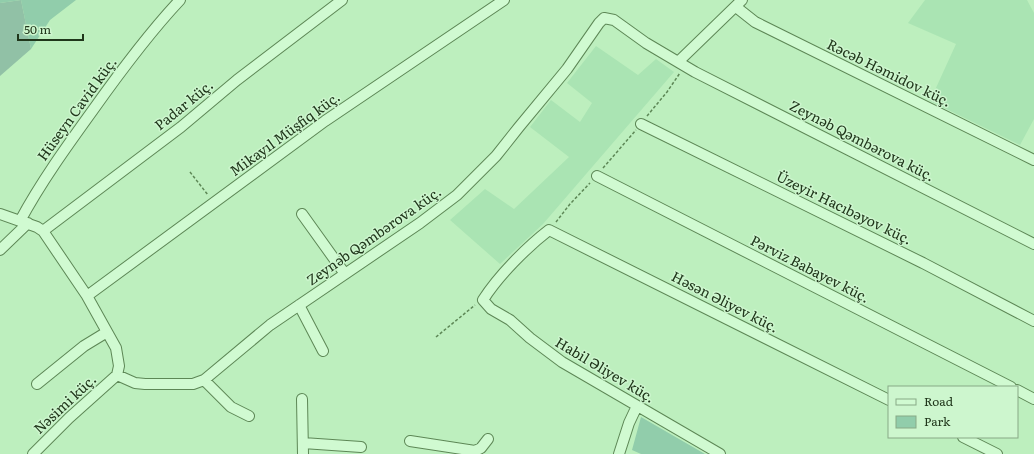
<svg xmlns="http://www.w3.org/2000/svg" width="1034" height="454" font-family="Literata,serif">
  <rect width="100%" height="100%" fill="#bdefbe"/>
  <path fill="#aae4b3" d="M925,0H1027L1034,13V119L1020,145L930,101L956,44L908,23Z
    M596,46L638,75L656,59L674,72L543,224L500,264L450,220L485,189L514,209L569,157L530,127L551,100L580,122L592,103L567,83Z"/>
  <path fill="#91cdab" d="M0,0H76L50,20L31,49L21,0L0,3Z
    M641,417L705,454H641L632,450Z"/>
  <path fill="#91c1a6" d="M21,0L31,49L0,76V3Z"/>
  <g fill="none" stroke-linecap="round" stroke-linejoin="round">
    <g stroke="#5d8756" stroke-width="12">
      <path id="minor" d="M736,7L755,22L1034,160
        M678,62L742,0
        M641,124L923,263L1034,321
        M597,176L1011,387
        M0,214L37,227L43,231L87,296L116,348L119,366L117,375
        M302,214L345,274
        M20,221C41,182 67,146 93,110C120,72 148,34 180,0
        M43,231L181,127L237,80L342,0
        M0,250L28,223
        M87,296L325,121L504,0
        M299,305L323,351
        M117,375L135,383L145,384H193L204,380L270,325L420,223L457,195L496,156L519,127L567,69L599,23L604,18L614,20L646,43L695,72L1034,244
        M204,380L231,407L249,416
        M37,384L84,346L107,332
        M1017,390L1034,399
        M302,399L303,454
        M963,437L997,454
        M410,441L475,451L481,448L488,439
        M303,443L361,447
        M33,454L69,418L117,375
        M619,454L629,423L637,406
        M720,454L562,362L530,338L510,320L491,309L483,300C498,276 527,247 549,230L889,400"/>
    </g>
    <path stroke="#5d8756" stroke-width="1.5" stroke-dasharray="3 2" stroke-linecap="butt" d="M647,116L667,92L680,73
      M603,168L636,130
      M190,172L208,195
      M556,222L570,204L590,183
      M436,337L475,305"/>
    <use href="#minor" stroke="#d0fad1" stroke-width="10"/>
  </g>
  <g text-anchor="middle" stroke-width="3" stroke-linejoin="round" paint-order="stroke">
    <g font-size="14" fill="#20361b" stroke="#cdf6ce">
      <text transform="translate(889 73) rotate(26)" y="5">Rəcəb Həmidov küç.</text>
      <text transform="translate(184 105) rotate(-39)" y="5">Padar küç.</text>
      <text transform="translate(77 109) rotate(-54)" y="5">Hüseyn Cavid küç.</text>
      <text transform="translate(285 134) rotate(-36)" y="5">Mikayıl Müşfiq küç.</text>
      <text transform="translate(862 141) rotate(27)" y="5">Zeynəb Qəmbərova küç.</text>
      <text transform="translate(844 208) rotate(26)" y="5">Üzeyir Hacıbəyov küç.</text>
      <text transform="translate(374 236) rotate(-35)" y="5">Zeynəb Qəmbərova küç.</text>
      <text transform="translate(810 269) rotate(27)" y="5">Pərviz Babayev küç.</text>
      <text transform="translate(725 302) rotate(27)" y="5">Həsən Əliyev küç.</text>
      <text transform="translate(605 370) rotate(31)" y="5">Habil Əliyev küç.</text>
      <text transform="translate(65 404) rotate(-43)" y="5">Nəsimi küç.</text>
    </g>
  </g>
  <rect x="888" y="386" width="130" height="52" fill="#cdf6ce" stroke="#88a986"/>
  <rect x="896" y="399" width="20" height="6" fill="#d0fad1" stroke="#88a986"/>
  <text x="924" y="406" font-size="12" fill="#20361b">Road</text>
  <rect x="896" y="416" width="20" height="12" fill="#91cdab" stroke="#88a986"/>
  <text x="924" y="426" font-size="12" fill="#20361b">Park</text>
  <path d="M18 34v6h65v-6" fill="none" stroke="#20361b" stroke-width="2"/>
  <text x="24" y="34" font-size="12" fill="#20361b" stroke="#cdf6ce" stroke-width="3" paint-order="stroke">50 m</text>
</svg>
